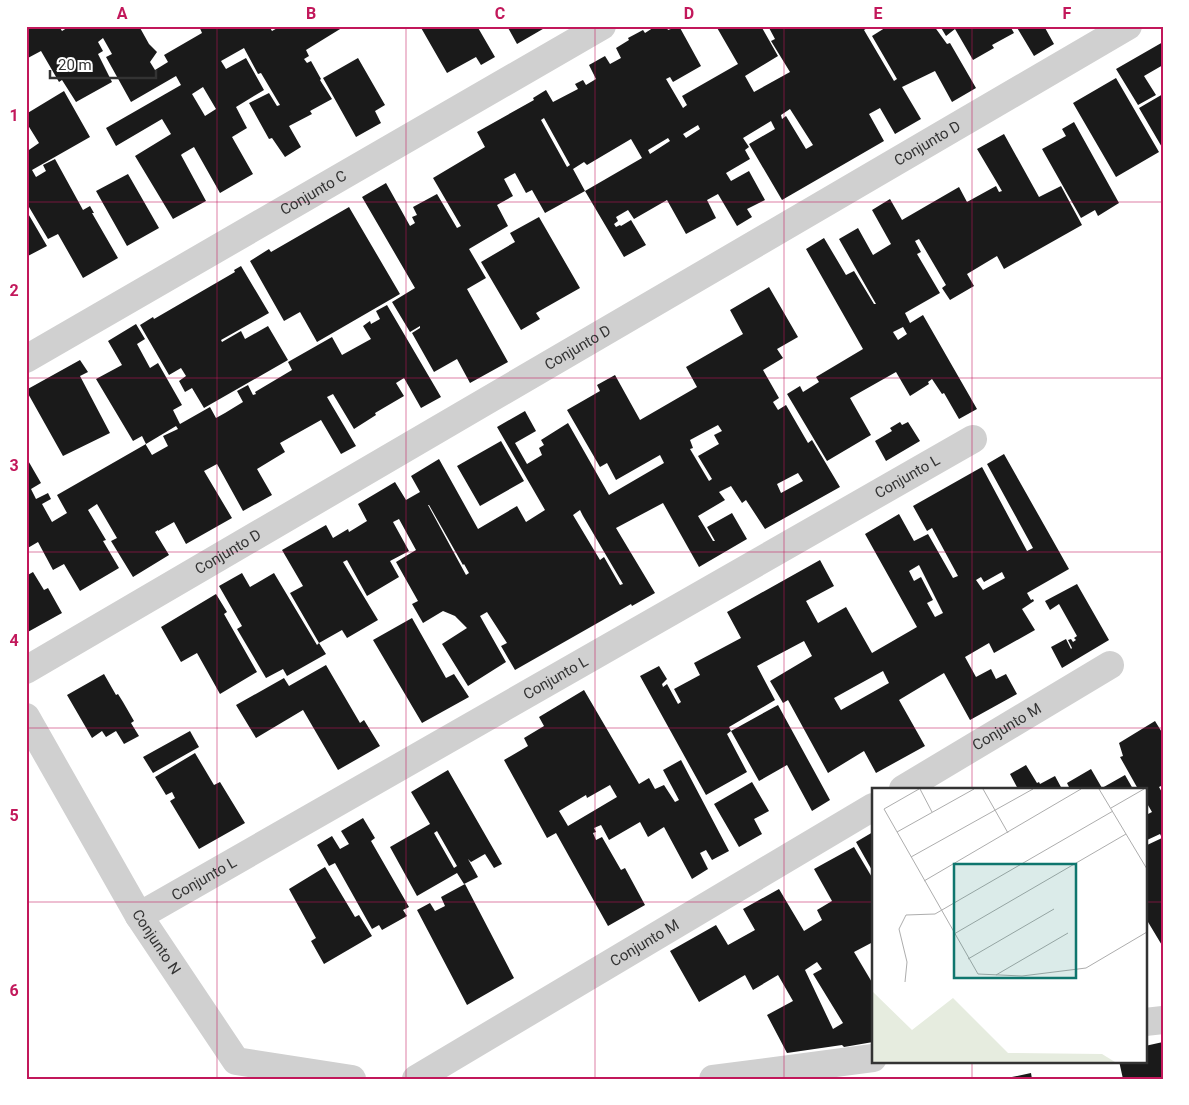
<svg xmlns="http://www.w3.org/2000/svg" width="1189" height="1105" font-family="Roboto,sans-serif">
  <rect width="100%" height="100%" fill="#fff"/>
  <path fill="#1a1a1a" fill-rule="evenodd" d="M26,26H59L62,31L70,26H139L149,44L157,52L150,62L155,70L168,62L164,55L202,33L199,26H269L272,31L281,26H345L306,50L309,56L304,59L307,63L311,61L321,79L320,80L332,99L310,111L312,114L289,126L301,147L285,157L272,138L269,139L249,103L269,93L277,106L280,105L261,73L258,74L244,48L221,61L226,69L246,58L264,90L236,107L247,128L232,137L253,174L220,193L194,147L182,154L181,155L206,201L173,219L135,156L171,134L162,119L116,146L106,128L181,85L176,76L131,102L106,57L112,54L103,38L98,42L103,51L98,54L112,82L76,102L62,80L59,82L41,51L26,59ZM203,87L216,109L205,116L192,94Z
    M420,26H477L495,57L481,65L476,57L447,73Z
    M507,26H548L517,44Z
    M656,26H666L668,30L679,26L701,66L673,82L670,77L666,79L683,108L687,105L682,96L738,64L716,26H761L778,56L745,76L754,92L790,72L771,41L775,39L768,26H866L867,28L864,30L894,81L897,79L872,36L888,26H934L947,44L950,43L976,88L952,102L935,71L902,87L921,119L895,134L880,108L869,114L884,141L782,200L749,144L775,129L771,121L743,138L749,147L745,150L750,159L726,173L731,181L749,171L765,200L747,209L752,217L737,226L718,194L707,200L716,218L686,234L667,200L634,219L628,210L616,217L618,221L614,224L616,227L620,225L621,226L631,220L646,245L624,257L585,191L642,158L631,139L587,165L584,162L573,169L585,191L545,213L532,190L526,193L515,173L504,179L513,196L497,205L508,226L469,249L486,278L467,289L508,362L470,383L457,359L434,372L412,333L420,328V326L410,332L392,302L415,288L362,197L386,183L410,226L415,223L412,217L417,215L413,207L437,194L457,228L461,226L433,178L485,147L477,132L534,100L533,98L546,90L553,102L578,89L575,84L583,80L586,85L596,79L589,65L605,56L610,64L621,58L616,48L629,40L628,38L643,30L645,33ZM790,109L813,145L806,149L786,116L782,119L781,115ZM544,118L570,165L567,167L541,120ZM698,125L700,129L686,138L683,134ZM668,138L670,141L650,154L648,150Z
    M940,26H1010L1014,33L992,45L994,48L973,60L955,29L946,36Z
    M1016,26H1044L1054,44L1034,56Z
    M1163,42V65L1144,76L1156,95L1138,105L1116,69Z
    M358,58L385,105L375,111L381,123L356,137L323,78Z
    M1116,78L1159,152L1116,177L1073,103Z
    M64,91L90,137L32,170L36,177L46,171L43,165L55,159L83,210L90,206L94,213H92L118,258L83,278L58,234L48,239L26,202V152L39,143L26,122V114Z
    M1163,94V149L1139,108Z
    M1074,122L1119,203L1098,216L1095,210L1081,218L1042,149L1066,136L1062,129Z
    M1004,134L1039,197L1061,186L1082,225L1004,269L997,256L967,274L974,286L950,300L942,288L946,285L919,239L915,241L921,252L917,254L940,293L905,313L910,323L923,315L977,409L959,419L944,393L942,394L932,379L928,382L929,384L910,396L896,372L850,398L871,435L827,461L787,394L800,386L803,392L819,382L816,377L863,349L806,249L824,238L846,275L854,271L874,304H876L839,239L858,228L873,255L891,244L872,210L890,199L902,220L959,187L967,202L996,186L999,192L1002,191L977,149ZM903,327L907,334L898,340L893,332Z
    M128,174L159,228L127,246L96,191Z
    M349,207L400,294L317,342L300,312L284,321L250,261L269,249L271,252Z
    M26,210L47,246L26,257Z
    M539,217L580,288L536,313L540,319L521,330L481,262L515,242L510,233Z
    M241,266L269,313L221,340L222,342L241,331L245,339L268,326L288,360L204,408L192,388L185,392L179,381L186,376L181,368L169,375L140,325L153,317L154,319L235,272L234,270Z
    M769,287L798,337L777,349L783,358L763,370L779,398L773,402L778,410L786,405L808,443L812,440L840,487L765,529L746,500L742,503L731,486L719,492L725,500L698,516L713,541H715L707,527L732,513L747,539L699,567L663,503L616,528L655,593L632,606L631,604L515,670L501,646L507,643L487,612L480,616L506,662L468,686L442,644L467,628L455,616L443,611L423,623L412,604L418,601L396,562L416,550L399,519L393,522L409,551L390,561L399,577L367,596L347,560L343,562L378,620L347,638L342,630L319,643L326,654L287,676L283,669L266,678L237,629L242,626L219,586L242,573L250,587L274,573L317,645L319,643L290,593L303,586L282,550L326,525L333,538L348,529L349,532L367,521L358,504L395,482L406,500L420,492L411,476L439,459L478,529L517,506L526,522L545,510L497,427L525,411L536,431L515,443L527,464L542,455L539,448L544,445L541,440L568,423L609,495L664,463L660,455L616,480L607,463L600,467L567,410L600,391L597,385L615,375L640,420L697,387L686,367L743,334L730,310ZM718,425L722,431L714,435L719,444L698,456L712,479L709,481L690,449L693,448L690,440ZM798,473L803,481L781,493L777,484ZM428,505H429L463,565L464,564L469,573L466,575ZM580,510L583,516L623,584L620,585L604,557L600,560L573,515Z
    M387,305L441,397L421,408L404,378L396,383L404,396L375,413L376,415L354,429L333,394L327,397L356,446L341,454L321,420L280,443L285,452L257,469L272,495L243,511L217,464L204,471L232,518L186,544L174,522L158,531V530L155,532L169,555L133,577L111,541L117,538L97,504L88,510L106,540L103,541L119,568L80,591L64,564L53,570L38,542L26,549V457L41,483L31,489L36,499L48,493L51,499L42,504L52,522L67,513L57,495L146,444V445L152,455L168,446L163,436L178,429L176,426L146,444L142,436L133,441L96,379L122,365L108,341L136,324L145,339L137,344L150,368L158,363L182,405L173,410L180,424L210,407L216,418L225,413L243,402L237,391L248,385L253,395L256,394L255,392L292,370L288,362L332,337L342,355L371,339L363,326L370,321L371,324L380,319L376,311Z
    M80,360L88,372L80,376L110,433L63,456L26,390Z
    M900,422L902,425L908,422L920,441L886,461L875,441L892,431L890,428Z
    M501,441L524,481L480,506L457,466Z
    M1004,454L1069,569L1027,593L1031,600L1033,599L1034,601L1022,609L1035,630L994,653L989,643L965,657L976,677L991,669L996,679L1006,674L1017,694L970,720L944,673L899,700L925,746L876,773L864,751L828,773L788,700L783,703L770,681L812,656L804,641L757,666L775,700L729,727L731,731L727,734L747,772L706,795L640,676L659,666L667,679L662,684L663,687L667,684L678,704L681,702L674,689L700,675L694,663L741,638L727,612L820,560L834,586L806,601L818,623L846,607L872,653L917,627L865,534L899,514L914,541L928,534L953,578L958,576L932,528L927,531L913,506L982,467L1027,551L1033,548L987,464ZM919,565L943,613L935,617L927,603L933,600L921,577L914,581L909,571ZM1002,572L1005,578L983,590L976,580L981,577L984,582ZM883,671L889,683L841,710L834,698Z
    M33,572L44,590L48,588L62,613L26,633V576Z
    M1077,584L1109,640L1062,668L1051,647L1066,639L1071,649L1072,648L1068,640L1071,639L1073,642L1076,640L1074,638L1077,636L1059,604L1050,610L1045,601Z
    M216,594L227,612L224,614L257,672L220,694L197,653L181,662L161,627Z
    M412,618L446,678L454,674L469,697L422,723L373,640Z
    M326,665L360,723L364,720L380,746L338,770L303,710L256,738L236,705L284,678L289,686Z
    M104,674L116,695L118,694L123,702L134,721L131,723L139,736L124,744L116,731L106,737L102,731L92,738L67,695Z
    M584,690L639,784L649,778L655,789L664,785L675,802L679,800L663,770L681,760L729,851L712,860L706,850L700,853L708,869L692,879L664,827L648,837L640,822L609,840L601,825L594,828L596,832L593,833L596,840L602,837L621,870L625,868L645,905L608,926L556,833L547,838L504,760L528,746L524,738L544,726L539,717ZM610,785L617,797L568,826L559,811L586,795L587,798Z
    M778,705L830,800L812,811L787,765L759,781L731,731Z
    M1155,721L1163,734V785L1159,787L1163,794V947L1145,917V846L1162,838L1160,834L1145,841V809L1148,814L1152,812L1145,800V789H1138L1120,757L1123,756L1119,743Z
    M190,731L199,747L153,773L143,757Z
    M195,753L214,785L220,782L245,823L199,849L170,801L175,798L172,792L166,795L155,777Z
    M1026,765L1037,783L1039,782L1040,784L1055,776L1062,789H1018L1010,774Z
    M1091,769L1102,788L1125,775L1133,789H1070L1067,783Z
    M448,770L502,864L494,868L485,854L471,862L468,859L478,877L464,884L457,873L417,896L390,847L430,824L411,792ZM437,831L457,866L454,868L434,833Z
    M752,782L769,811L754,819L762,834L739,847L714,804Z
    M363,818L375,838L371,841L409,907L403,910L407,916L382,930L379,925L372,929L335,863L329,866L317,845L332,836L340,849L349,844L341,831Z
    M873,832V872L856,842Z
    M854,847L873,879V942L854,952L873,984V1042L844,1047L842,1045L787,1053L767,1015L793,1001L778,975L753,990L745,975L699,1002L670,951L716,925L728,945L755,930L743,909L779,889L804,931L822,920L817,910L832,901L814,869ZM817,962L822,969L813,974L843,1023L833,1029L805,970Z
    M325,867L355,917L359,915L372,936L324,964L311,941L316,938L289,889Z
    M465,884L514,978L467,1005L417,910L430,903L435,911L445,906L441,897Z
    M1163,1042V1079H1123L1119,1061H1145V1046Z
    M1031,1073L1032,1079H1008L1007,1078Z"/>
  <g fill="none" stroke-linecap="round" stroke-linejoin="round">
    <g stroke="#d0d0d0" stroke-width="28">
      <path id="s1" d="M26,359L602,26"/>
      <path id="s2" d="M26,670L1128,26"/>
      <path id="s3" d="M26,717L139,916L236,1061L352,1079"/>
      <path id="s4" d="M903,789L1110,665"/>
      <path id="s5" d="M139,916L973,439"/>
      <path d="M1145,1022L1163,1020"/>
      <path id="s6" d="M416,1079L873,807"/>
      <path d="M713,1079L873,1058"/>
    </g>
  </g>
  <path fill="none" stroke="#c2185b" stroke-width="1" stroke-opacity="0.55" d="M217,26V1079M406,26V1079M595,26V1079M784,26V1079M972,26V789M26,202H1163M26,378H1163M26,552H1163M26,728H1163M26,902H873M1145,902H1163M972,1061V1079"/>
  <g text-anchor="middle" stroke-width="5" stroke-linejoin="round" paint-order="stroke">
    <g font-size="15" fill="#333" stroke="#fff">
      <text dy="5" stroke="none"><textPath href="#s2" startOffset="1044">Conjunto D</textPath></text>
      <text dy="5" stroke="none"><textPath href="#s1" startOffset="332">Conjunto C</textPath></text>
      <text dy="5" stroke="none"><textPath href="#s2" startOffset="639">Conjunto D</textPath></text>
      <text dy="5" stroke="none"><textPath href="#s5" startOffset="885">Conjunto L</textPath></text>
      <text dy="5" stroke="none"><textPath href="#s2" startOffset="234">Conjunto D</textPath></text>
      <text dy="5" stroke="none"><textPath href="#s5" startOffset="480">Conjunto L</textPath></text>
      <text dy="5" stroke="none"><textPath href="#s4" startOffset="121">Conjunto M</textPath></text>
      <text dy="5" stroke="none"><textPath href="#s5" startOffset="75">Conjunto L</textPath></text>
      <text dy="5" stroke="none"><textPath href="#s3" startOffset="260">Conjunto N</textPath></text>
      <text dy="5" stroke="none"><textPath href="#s6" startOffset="266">Conjunto M</textPath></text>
    </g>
  </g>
  <g transform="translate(872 788)">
    <rect width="275" height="275" fill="#fff"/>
    <path d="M0,203L40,242L81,210L136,265L230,266L243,274H0Z" fill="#e6ecdf"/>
    <path fill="none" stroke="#adadad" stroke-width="1" d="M47,1L12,21L106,186L150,188L214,180L275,144M48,1L60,24M111,1L136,45M227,1L275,81M239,20L272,1M25,44L102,1M39,69L161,1M52,93L209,1M82,146L254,46M96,171L182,121M124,187L196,145M33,194L35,174L27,141L34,127L63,126L241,23"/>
    <path fill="#0f766e" fill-opacity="0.15" stroke="#0f766e" stroke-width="2.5" d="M82,76H204V190H82Z"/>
    <rect width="275" height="275" fill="none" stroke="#333" stroke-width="2.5"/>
  </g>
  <rect width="1189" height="1105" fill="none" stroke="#ffffff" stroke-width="55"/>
  <path d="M50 70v8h106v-8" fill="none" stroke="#333333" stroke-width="2.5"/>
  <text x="58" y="70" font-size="15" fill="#333333" stroke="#ffffff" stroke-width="4" paint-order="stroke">20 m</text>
  <rect x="28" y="28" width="1134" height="1050" fill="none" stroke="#c2185b" stroke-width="2"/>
  <g font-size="16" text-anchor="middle" font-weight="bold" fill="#c2185b">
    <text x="122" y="19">A</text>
    <text x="311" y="19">B</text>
    <text x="500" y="19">C</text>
    <text x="689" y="19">D</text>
    <text x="878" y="19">E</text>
    <text x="1067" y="19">F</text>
    <text x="14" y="121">1</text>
    <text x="14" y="296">2</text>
    <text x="14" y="471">3</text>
    <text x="14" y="646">4</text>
    <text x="14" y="821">5</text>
    <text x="14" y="996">6</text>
  </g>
</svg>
